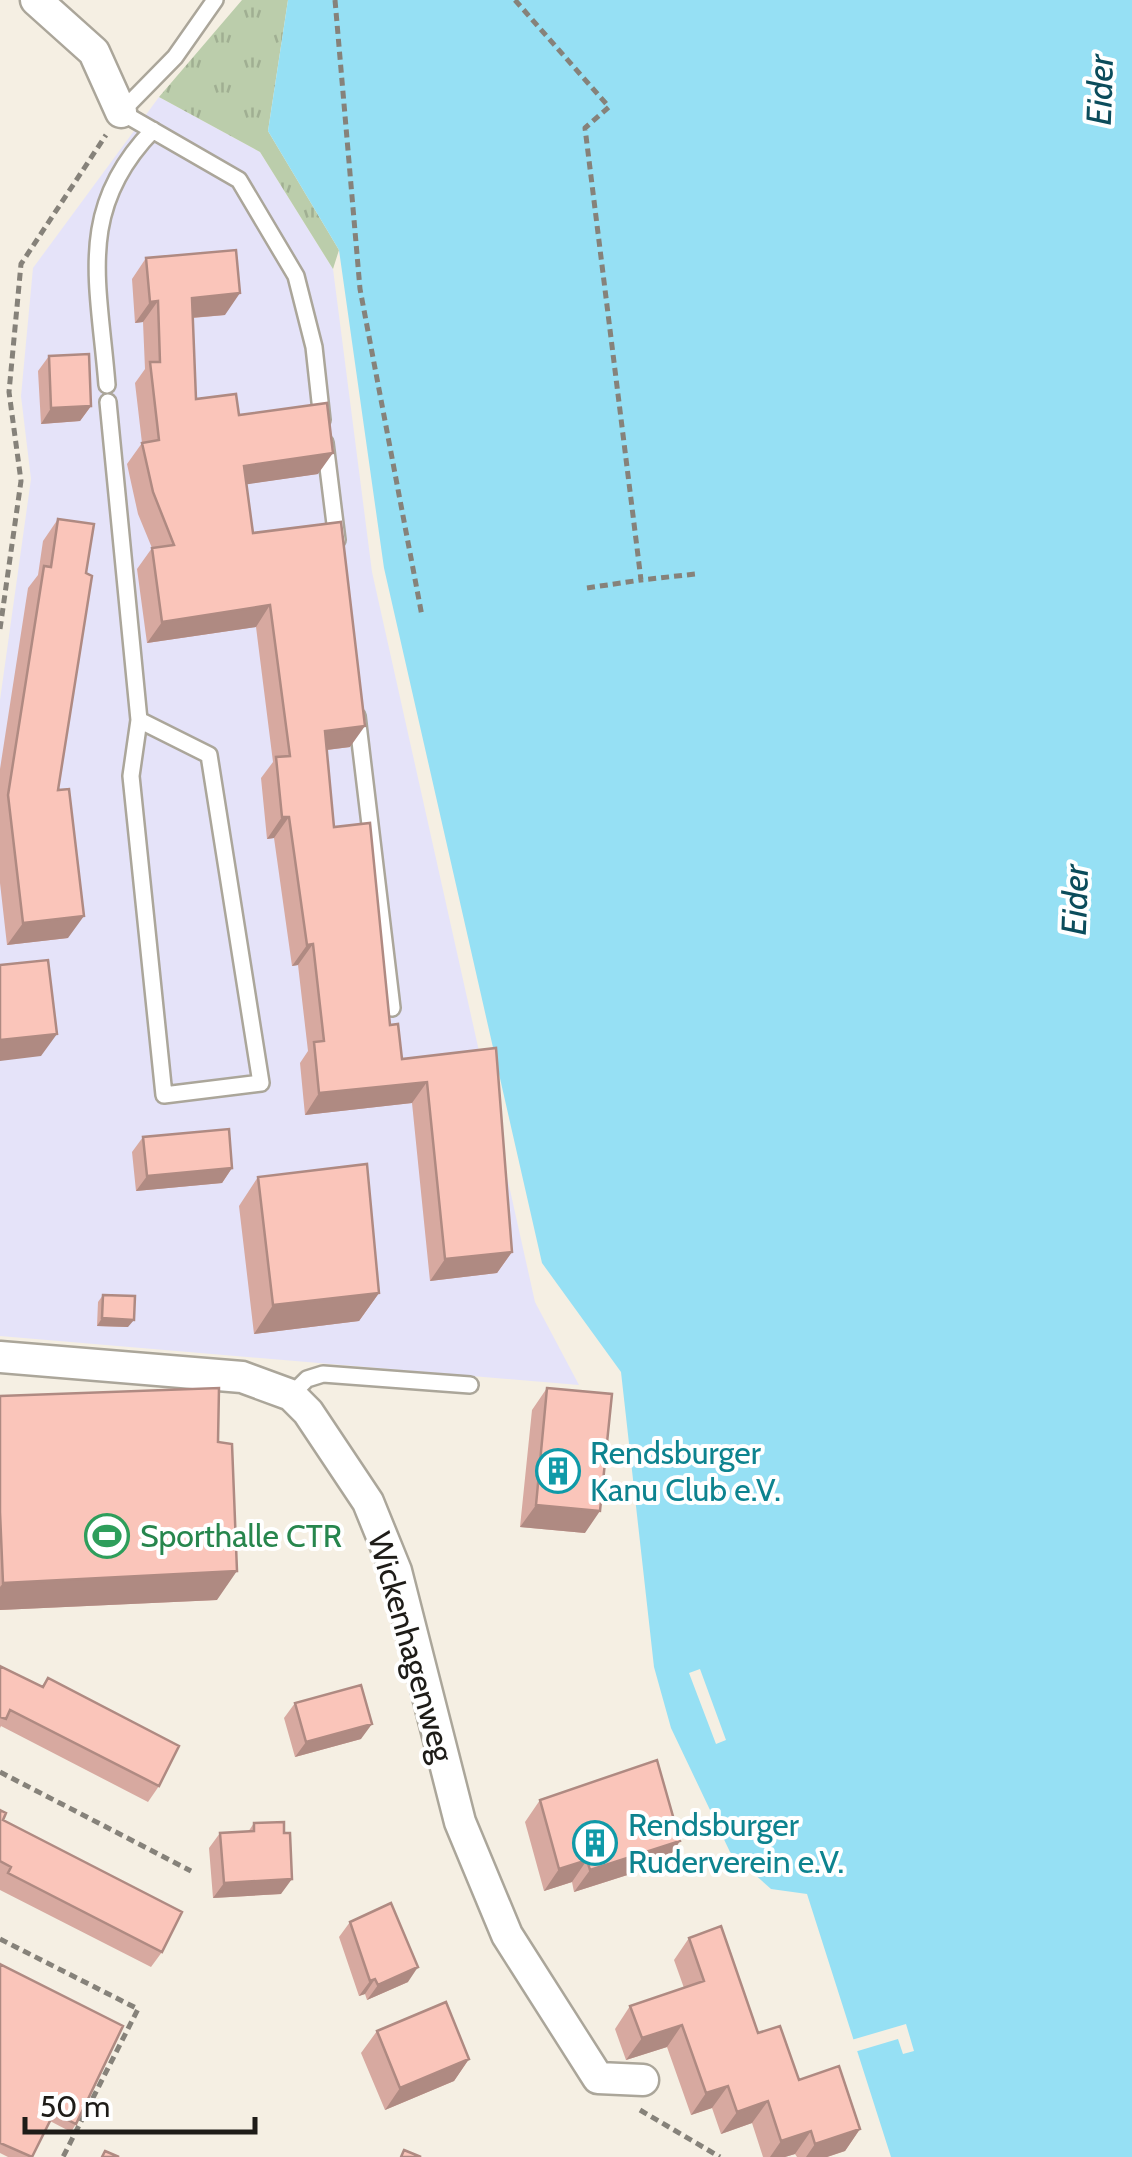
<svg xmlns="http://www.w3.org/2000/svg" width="1132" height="2157" font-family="Cabin,sans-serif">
  <defs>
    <pattern id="grass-tufts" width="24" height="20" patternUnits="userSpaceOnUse" patternTransform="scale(2.5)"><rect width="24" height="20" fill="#bbcdab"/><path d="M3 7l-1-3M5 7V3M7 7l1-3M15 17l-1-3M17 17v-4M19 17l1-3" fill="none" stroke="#a0af92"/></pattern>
  </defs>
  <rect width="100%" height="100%" fill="#f5efe3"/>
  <path fill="#e5e3f9" d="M159,97L260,152L333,269L372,572L535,1302L579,1385L0,1336V700L31,479L21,396L33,268Z"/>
  <path fill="url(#grass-tufts)" d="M242,0H288L268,131L339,250L333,269L260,152L159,97Z"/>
  <path fill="#96e0f4" d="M288,0H1132V2157H891L807,1894L771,1889L730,1852L671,1728L654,1667L621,1372L542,1263L384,568L339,250L268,131Z"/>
  <path fill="#f5efe3" d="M700,1669L726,1740L716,1744L689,1673Z
    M906,2024L914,2051L903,2054L898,2039L851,2053L848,2041Z"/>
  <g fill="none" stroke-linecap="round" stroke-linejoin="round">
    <g stroke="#aba69a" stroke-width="20">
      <path id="lane" d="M215,0L175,57L121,112L239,180L296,276L314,347L322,420
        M107,385C99,283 75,210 153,130
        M108,402L139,720L209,755L261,1083L164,1095L131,776L139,720
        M325,443L337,540
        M357,716L392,1008
        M291,1395L307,1379L323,1374L470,1385"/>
    </g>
    <g stroke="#aba69a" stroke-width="35">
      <path id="street" d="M36,0L94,52L121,112
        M0,1357L242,1377L291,1395L308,1412L368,1502L396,1571L460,1822L507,1935L598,2078L643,2080"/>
    </g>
    <path stroke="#86827a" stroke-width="5" stroke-dasharray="8 5" stroke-linecap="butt" d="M335,0L360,289L422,616
      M515,0L609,107L585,128L641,580L695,574
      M587,588L641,580
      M0,629L21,481L9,392L21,264L106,135
      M0,1772L191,1871
      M0,1939L138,2009L63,2157
      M640,2110L720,2157"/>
    <use href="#lane" stroke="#fff" stroke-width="15"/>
    <use href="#street" stroke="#fff" stroke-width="30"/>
  </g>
  <path fill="#d7a9a0" d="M146,258L225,315L193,318L196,399L239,415L318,474L246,484L253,533L350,747L327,750L334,827L390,1025L402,1059L496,1048L512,1252L497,1273L430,1281L412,1103L305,1115L300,1063L308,1051L298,965L292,966L274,838L267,839L261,778L273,762L256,627L147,643L137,569L152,548L138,514L127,464L142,443L135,383L145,369L143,322L135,323L132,279Z
    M49,356L91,406L80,421L41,424L38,371Z
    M58,519L86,573L58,790L68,938L7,945L0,883V769L28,588L38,575L43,541Z
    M143,1137L232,1168L222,1183L136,1191L132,1152Z
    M258,1177L379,1293L359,1321L254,1334L239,1206Z
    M103,1295L128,1327L97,1326L98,1302Z
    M547,1388L585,1533L520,1527L532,1410Z
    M0,1396L217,1600L0,1610Z
    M0,1666L42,1686L48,1678L159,1786L148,1802L1,1726L0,1728Z
    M295,1703L361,1739L295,1757L284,1718Z
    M540,1800L680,1841L665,1863L574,1892L572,1882L544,1891L525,1822Z
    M0,1810L3,1820L162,1952L151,1967L0,1890Z
    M254,1823L281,1894L213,1898L209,1848L220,1833L248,1832Z
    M350,1922L408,1982L367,2000L365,1994L359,1996L339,1937Z
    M689,1938L758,2033L799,2080L860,2129L845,2151L827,2157H797L795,2154L785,2157H763L752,2123L721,2134L712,2108L691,2115L667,2047L626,2060L615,2029L630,2006L684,1988L674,1960Z
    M0,1964L76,2124L71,2132L50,2121L32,2157H8L0,2153Z
    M377,2031L469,2059L454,2081L385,2110L361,2053Z"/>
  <path fill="#af8a82" d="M240,293L225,315L177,319L192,298Z
    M158,301L143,322L135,323L150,302Z
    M91,406L80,421L41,424L51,408Z
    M333,453L318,474L229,487L244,466Z
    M270,605L256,627L147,643L162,622Z
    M365,726L350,747L310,752L325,731Z
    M282,817H289L274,838L267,839Z
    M84,916L68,938L7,945L23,923Z
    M313,944L298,965L292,966L307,945Z
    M57,1034L41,1056L0,1061V1040Z
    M427,1082L412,1103L305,1115L319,1093Z
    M232,1168L222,1183L136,1191L147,1176Z
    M512,1252L497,1273L430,1281L445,1259Z
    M379,1293L359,1321L254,1334L273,1305Z
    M102,1318L134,1320L128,1327L97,1326Z
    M536,1505L600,1511L585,1533L520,1527Z
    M237,1571L217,1600L0,1610V1587L3,1583Z
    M372,1724L361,1739L295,1757L306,1742Z
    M680,1841L665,1863L574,1892L590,1870Z
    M587,1860L572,1882L544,1891L559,1869Z
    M292,1879L281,1894L213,1898L224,1883Z
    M418,1967L408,1982L367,2000L378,1985Z
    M375,1979L365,1994L359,1996L370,1981Z
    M682,2025L667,2047L626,2060L642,2038Z
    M469,2059L454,2081L385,2110L400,2088Z
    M728,2086L712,2108L691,2115L706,2093Z
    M768,2101L752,2123L721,2134L737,2112Z
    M860,2129L845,2151L827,2157H806L815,2144Z
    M811,2131L795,2154L785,2157H770L781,2141Z"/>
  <path fill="#fac5ba" stroke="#af8a82" stroke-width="2.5" d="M236,250L240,293L192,298L196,399L236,394L239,415L327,403L333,453L244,466L253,533L341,522L365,726L325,731L334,827L370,823L390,1025L398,1024L402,1059L496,1048L512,1252L445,1259L427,1082L319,1093L314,1042L324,1041L313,944L307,945L289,817H282L276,757L290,756L270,605L162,622L152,548L174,545L153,492L142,443L159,440L150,362H160L158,301L150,302L146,258Z
    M89,354L91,406L51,408L49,356Z
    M58,519L94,524L86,573L92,576L58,790L69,789L84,916L23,923L8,795L44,566L51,567Z
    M48,960L57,1034L0,1040V965Z
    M229,1129L232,1168L147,1176L143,1137Z
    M367,1164L379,1293L273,1305L258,1177Z
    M103,1295L135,1296L134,1320L102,1318Z
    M219,1388L218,1442L232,1444L237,1571L3,1583L0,1512V1396Z
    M547,1388L612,1394L600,1511L536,1505Z
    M0,1666L43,1687L48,1678L179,1746L159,1786L10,1710L6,1719L0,1717Z
    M361,1685L372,1724L306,1742L295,1703Z
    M657,1760L680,1841L590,1870L587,1860L559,1869L540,1800Z
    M0,1810L6,1813L3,1820L182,1912L162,1952L8,1873L11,1867L0,1861Z
    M284,1822V1833H290L292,1879L224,1883L220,1833L254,1831V1823Z
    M391,1903L418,1967L378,1985L375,1979L370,1981L350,1922Z
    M721,1926L758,2033L780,2026L799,2080L839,2066L860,2129L815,2144L811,2131L781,2141L768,2101L737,2112L728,2086L706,2093L682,2025L642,2038L630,2006L704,1981L689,1938Z
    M0,1964L123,2026L76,2124L54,2113L32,2157L0,2143Z
    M446,2002L469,2059L400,2088L377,2031Z
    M404,2150L421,2157H401Z
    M105,2151L119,2157H102Z"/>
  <defs>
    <g id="building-ring" transform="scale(2.25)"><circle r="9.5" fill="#fff" stroke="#0f9aa8" stroke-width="1.5"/><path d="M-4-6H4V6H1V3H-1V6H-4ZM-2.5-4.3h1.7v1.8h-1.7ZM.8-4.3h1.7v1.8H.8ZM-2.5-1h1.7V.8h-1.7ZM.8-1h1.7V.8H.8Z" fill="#0f9aa8"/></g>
    <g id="stadium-ring" transform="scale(2.25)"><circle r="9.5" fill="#fff" stroke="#2e9e5b" stroke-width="1.5"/><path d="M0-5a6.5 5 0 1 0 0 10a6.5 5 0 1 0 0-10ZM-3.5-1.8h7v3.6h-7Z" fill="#2e9e5b"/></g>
  </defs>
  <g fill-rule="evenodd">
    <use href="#building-ring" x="558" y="1471"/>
    <use href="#stadium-ring" x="107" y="1536"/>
    <use href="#building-ring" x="595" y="1843"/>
  </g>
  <g text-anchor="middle" stroke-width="8" stroke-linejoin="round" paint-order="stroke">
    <g font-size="32" fill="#0d838f" stroke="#fff" text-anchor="start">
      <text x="590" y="1464">Rendsburger<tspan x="590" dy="37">Kanu Club e.V.</tspan></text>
      <text x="628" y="1836">Rendsburger<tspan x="628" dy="37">Ruderverein e.V.</tspan></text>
    </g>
    <g font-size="32" fill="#27864d" stroke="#fff" text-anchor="start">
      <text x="140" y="1547">Sporthalle CTR</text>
    </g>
    <g font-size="32" fill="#1e1c18" stroke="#fff">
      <text transform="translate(411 1647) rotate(74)" y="11">Wickenhagenweg</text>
    </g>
    <g font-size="35" font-style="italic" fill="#0b4c5b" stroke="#fff">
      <text transform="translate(1100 90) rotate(-88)" y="12">Eider</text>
      <text transform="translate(1075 900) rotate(-88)" y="12">Eider</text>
    </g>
  </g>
  <path d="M25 2117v15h230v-15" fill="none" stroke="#1e1c18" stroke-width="5"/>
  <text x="40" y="2117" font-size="30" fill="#1e1c18" stroke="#ffffff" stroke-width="8" paint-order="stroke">50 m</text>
</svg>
